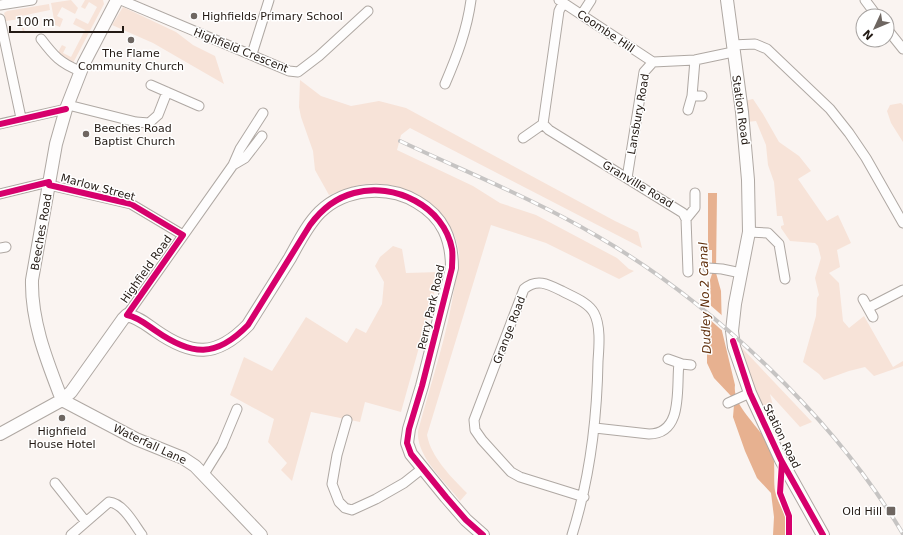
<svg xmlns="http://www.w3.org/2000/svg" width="903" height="535" font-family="'DejaVu Sans',sans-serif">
  <rect width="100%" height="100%" fill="#faf4f1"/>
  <path fill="#f7e3d8" d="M71,0L78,8L75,14L62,7L57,16L63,19L60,27L55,25L51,3Z
    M85,0H103L104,4L72,65L57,54L62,45L66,47L63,53L71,57L85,30L73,24L76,18L88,24L97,7L89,2L85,9L81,7Z
    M49,4L50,10L21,16L25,33H23L20,19L6,21L4,13L7,11Z
    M123,7L176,32L193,45L215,56L224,84L153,43L112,25Z
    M300,80L321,96L351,106L379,101L406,108L615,221L638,232L642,248L410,128L401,135L397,150L473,186L500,203L536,215L617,258L629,269L634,271L619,279L546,243L491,225L427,435C431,457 451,477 467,493L460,501C445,481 416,457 418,431C431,382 448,334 455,283C457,274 460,263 459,253C454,209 409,180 367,184C355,185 341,191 329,195L315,170L313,151L301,117L299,107Z
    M753,99L763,114L779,142L799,156L811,171L798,179L827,221L838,215L851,243L837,250L840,267L829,273L839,283L843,321L849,328L864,316L893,367L903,361V366L874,376L865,367L849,371L824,380L819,374L803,362L816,316L817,298L819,295L815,278L821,258L818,246L815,243L790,241L781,228V226L784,225L782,216H777L774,182L768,165L766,145L756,121L747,122L744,101Z
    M901,103L903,105V142L891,123L887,111L890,105Z
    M393,246L402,249L406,273L440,272L401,412L365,402L360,422L311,412L292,481L281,470L287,463L268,442L274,419L230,395L244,357L272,371L306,317L347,343L356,328L366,333L382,304L384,282L375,266L380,257Z
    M742,348L812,422L800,427L770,394L780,434L777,438L755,398Z"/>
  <path fill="#e7b190" d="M708,193H717L716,273L721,291L722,331L735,385C732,408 763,428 772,451C776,463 773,478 775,491C778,507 790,515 786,535H773L774,517L771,493L757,478L745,451L733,417L734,405L731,396L714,378L707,363V332L711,305L710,280L712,274V250H708Z"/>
  <path fill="#faf4f1" d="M709,304L725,318L726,334L708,318Z"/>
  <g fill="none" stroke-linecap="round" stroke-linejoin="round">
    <g stroke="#afa8a3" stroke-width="11">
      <path id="street" d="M121,0L289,71L298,72L319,56L368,11
        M559,0L653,62
        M865,0L877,16
        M563,3L559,11L543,124L549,130L683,213L686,219L688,272
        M0,5L32,0
        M582,14L591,0
        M0,19L21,118
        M887,29L903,49
        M41,39C54,56 60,63 80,71
        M732,45L755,44L767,49L830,109L849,133L866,158L903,223
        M252,54L269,0
        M445,84C457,56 467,30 471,0
        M151,85L199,106
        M692,96H702
        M68,105L136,122L149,123L158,115L167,92
        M688,110L692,96L695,60
        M0,124L66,109
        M523,138L543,124
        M233,165L245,158L262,136
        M627,178L644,72L653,62L695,60L733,52
        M49,185L131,204L183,235
        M0,194L49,182
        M686,219L695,208V193
        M749,232L768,233L779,244L785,279
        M0,248L6,247
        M708,268L722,269L741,273
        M863,299L873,317
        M868,308L903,290
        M127,315L233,165L240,149L263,113
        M668,359L682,364L691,365
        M728,403L750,393
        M347,420L337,455L332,484L339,502L345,508L352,510L376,499L404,483L423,468
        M595,428L649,434C684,434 676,387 679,363
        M204,474L222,445L237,409
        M55,483L86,522
        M71,535L109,502C123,503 134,524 142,535
        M572,535C590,478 597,421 598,361C599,347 601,326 594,313C588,302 573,297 562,291C548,284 537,278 524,289L474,420L475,430L482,440L511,472L520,477L584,497"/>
    </g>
    <g stroke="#afa8a3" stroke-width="14">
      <path id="secondary" d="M727,0L742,112L748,180L749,232L735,304L732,331L734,347L750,393L781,460L823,535
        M62,400C47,361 31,322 32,280L56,144L66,109L84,63L117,0
        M62,400L136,439L183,458L195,466L261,535
        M0,434L62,400L71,392L123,319L127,315C138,317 147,325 156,331C192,356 216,358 248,325C262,303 276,280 290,258C299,242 307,225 320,212C345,188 387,184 417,202C443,217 452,239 452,268L422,386L409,429L407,443L411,454L446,497L466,520L483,535"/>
    </g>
    <use href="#street" stroke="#fefdfd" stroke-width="9"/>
    <use href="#secondary" stroke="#fefdfd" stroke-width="12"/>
    <g stroke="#c6c4c3" stroke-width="4">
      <path id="rail" d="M400,141C466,172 534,199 597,236C713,303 835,419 903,534"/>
    </g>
    <use href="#rail" stroke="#fff" stroke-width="2.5" stroke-dasharray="8" stroke-linecap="butt"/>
    <g stroke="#fff" stroke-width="8">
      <path id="cycleway" d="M0,124L66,109
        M49,185L131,204L183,235L127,315C138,317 147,325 156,331C192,356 216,358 248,325L310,225C321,210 335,198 354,193C394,182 444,206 452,249C453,255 452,262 452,268L422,386L409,429L407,443L411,454L446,497L466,520L483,535
        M0,194L49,182
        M733,341L750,393L781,460L823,535
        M782,462L780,493L789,516V535"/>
    </g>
    <use href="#cycleway" stroke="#d6006c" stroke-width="6"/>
  </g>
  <g fill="#6e6661" stroke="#fff" stroke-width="1.5">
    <circle cx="194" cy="16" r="4"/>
    <circle cx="131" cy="40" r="4"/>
    <circle cx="86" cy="134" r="4"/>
    <circle cx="62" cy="418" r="4"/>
    <rect x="886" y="506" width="10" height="10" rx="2"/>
  </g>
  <g text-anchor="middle" stroke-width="3" stroke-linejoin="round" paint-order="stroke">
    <g font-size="11" fill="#231a14" stroke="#fff" text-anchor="start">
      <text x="202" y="20">Highfields Primary School</text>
      <text x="131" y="57" text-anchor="middle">The Flame<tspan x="131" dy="13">Community Church</tspan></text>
      <text x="94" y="132">Beeches Road<tspan x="94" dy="13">Baptist Church</tspan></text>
      <text x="62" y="435" text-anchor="middle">Highfield<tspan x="62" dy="13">House Hotel</tspan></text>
      <text x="882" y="515" text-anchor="end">Old Hill</text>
    </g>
    <g font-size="11" fill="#231a14" stroke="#fff">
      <text transform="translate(606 31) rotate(34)" y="4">Coombe Hill</text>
      <text transform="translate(241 50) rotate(22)" y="4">Highfield Crescent</text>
      <text transform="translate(741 110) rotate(82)" y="4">Station Road</text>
      <text transform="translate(638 114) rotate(-80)" y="4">Lansbury Road</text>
      <text transform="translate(638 184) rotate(31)" y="4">Granville Road</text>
      <text transform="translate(98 187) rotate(15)" y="4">Marlow Street</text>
      <text transform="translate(41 232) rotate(-80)" y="4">Beeches Road</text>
      <text transform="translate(146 269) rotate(-55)" y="4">Highfield Road</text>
      <text transform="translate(431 307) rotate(-77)" y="4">Perry Park Road</text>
      <text transform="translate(509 330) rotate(-69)" y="4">Grange Road</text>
      <text transform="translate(782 436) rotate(64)" y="4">Station Road</text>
      <text transform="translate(150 444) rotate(25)" y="4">Waterfall Lane</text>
    </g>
    <g font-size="12" font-style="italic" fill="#61300d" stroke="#fff">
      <text transform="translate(705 298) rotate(-92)" y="4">Dudley No.2 Canal</text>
    </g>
  </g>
  <g transform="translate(875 28) rotate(226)"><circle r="19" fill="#ffffff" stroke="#a7a3a1"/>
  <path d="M0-3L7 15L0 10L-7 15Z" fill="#6e6661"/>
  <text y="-6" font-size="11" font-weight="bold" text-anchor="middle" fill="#231a14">N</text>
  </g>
  <path d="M10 26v6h113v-6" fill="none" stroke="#231a14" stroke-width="2"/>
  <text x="16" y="26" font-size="12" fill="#231a14" stroke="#ffffff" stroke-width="3" paint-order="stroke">100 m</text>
</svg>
